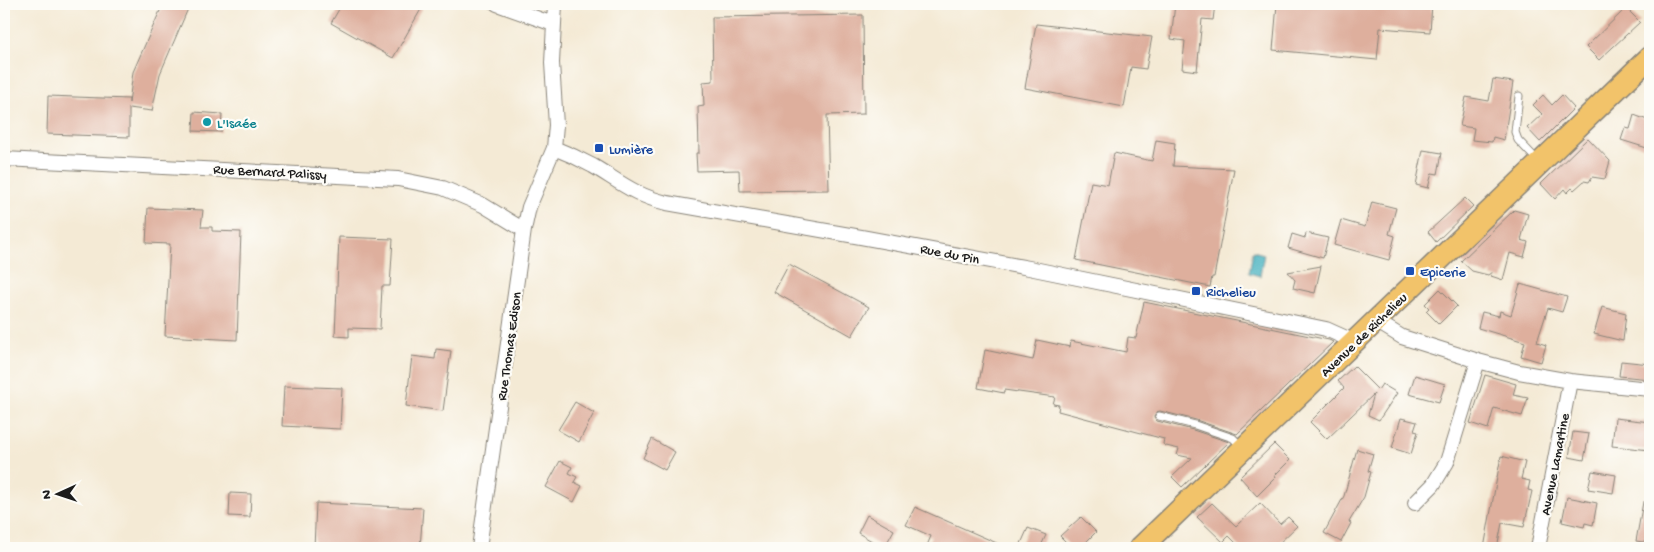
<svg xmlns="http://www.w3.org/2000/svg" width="1654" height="552" font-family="'Gochi Hand',sans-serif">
  <rect width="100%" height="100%" fill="#fdfcf7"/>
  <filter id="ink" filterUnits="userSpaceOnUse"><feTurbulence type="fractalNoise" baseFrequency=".02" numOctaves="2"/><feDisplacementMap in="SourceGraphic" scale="10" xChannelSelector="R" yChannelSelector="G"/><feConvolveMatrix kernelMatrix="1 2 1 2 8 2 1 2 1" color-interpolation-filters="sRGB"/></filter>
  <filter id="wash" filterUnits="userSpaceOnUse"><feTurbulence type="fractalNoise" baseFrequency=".0096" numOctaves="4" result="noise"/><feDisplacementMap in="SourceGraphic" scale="20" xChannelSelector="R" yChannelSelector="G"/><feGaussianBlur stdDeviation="1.12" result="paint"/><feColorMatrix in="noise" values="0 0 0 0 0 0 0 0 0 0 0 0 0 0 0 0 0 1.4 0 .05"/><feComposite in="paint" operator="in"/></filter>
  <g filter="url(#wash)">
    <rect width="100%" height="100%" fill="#f4ead5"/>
    <path fill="#41afbe" stroke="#2e666d" d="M1253,251L1264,254L1260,276L1249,273Z"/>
    <g id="blocks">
      <path fill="#deaf9d" d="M163,4H190L160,74L152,111L129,108V137L47,134L48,96L129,99V103L133,72Z
        M342,4H424L393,58L331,23Z
        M1175,4H1215L1213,20L1202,19L1197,71L1182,69L1185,41L1171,39Z
        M1277,4H1432L1430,32L1380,28L1377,60L1273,50Z
        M1626,8L1640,22L1599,60L1586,47Z
        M863,15L864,114L827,115L829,190L740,191L739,170L697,171L696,153H699L698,107L704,106L703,82L713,81L712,17Z
        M1036,24L1152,37L1146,69L1131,67L1124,107L1025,88Z
        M1493,79L1513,82L1504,140L1493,137L1492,142L1472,140L1474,128L1460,126L1466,97L1489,101Z
        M1543,95L1552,105L1562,95L1574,108L1540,142L1527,128L1542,114L1533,105Z
        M194,112L222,114L221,132L193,131Z
        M1634,115L1650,121V149L1621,140L1625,128L1630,129Z
        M1588,138L1610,161L1605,179L1592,177L1589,182L1584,181L1574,190L1572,188L1567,193L1564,189L1555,199L1541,184Z
        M1156,140L1175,143L1173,166L1234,169L1214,277H1212L1210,287L1076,260L1091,182L1108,185L1114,153L1152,161Z
        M1423,150L1442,153L1438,174L1432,173L1428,188L1416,185Z
        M1465,198L1473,206L1436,242L1428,232Z
        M1372,202L1396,208L1389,234L1395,236L1389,260L1334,245L1341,220L1365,227Z
        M148,208L203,210L201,227H212V231L241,232L237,340L165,336L170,244L146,243Z
        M1514,210L1528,214L1521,240L1528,242L1524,257L1510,253L1503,280L1491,276L1492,272L1488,275L1472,271L1461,261Z
        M1306,233L1328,238L1323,258L1288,248L1292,234L1305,238Z
        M339,237L393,239L390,286H382L380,329L349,328V337L335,336Z
        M789,264L869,307L852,336L774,292Z
        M1321,266L1315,293L1293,288L1295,280L1288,272Z
        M1520,284L1567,297L1562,312L1548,308L1537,342L1546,345L1541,362L1521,356L1525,342L1478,328L1482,312L1499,316L1500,311L1511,315Z
        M1440,289L1457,306L1439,324L1426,311L1429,308L1425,304Z
        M1144,302L1329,340L1333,342L1237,434L1196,420L1160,411L1156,412L1154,417L1157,421L1193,430L1229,442L1182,487L1172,477L1192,458L1177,455L1179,449L1166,446L1163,444L1164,439L1058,411L1059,405L1053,404L1055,397L1004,390V393L978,388L985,350L1033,360L1037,340L1070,347L1071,341L1126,352L1128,337L1136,338Z
        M1602,307L1626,313L1623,341L1594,334Z
        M436,349L451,351L443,411L406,406L412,356L435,359Z
        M1621,361L1650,364V379L1619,376Z
        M1354,366L1378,390L1382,384L1397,393L1379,420L1368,415L1374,394L1327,439L1310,422L1344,388L1338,381Z
        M1415,375L1445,384L1439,402L1409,394Z
        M1485,375L1516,384L1513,395L1528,398L1522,416L1494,408L1488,429L1470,423Z
        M284,386L342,388L340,429L282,426Z
        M575,402L594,413L579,442L558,430Z
        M1401,418L1417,422L1414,431L1418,432L1411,454L1392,448Z
        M1615,418L1650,422V450L1612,446Z
        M1573,432L1589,434L1584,460L1569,457Z
        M652,439L675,452L665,470L643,458Z
        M1274,444L1290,460L1275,475L1276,477L1257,496L1240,477Z
        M1357,449L1373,454L1368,471L1371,472L1364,497L1349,522L1351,523L1341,542L1324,533L1344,496Z
        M1501,456L1525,462L1521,479L1530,481L1528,490L1532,491L1524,527L1502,523L1497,548H1484Z
        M560,461L572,467L569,473L577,477L574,482L582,486L574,502L546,487Z
        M1592,471L1616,475L1613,493L1588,489Z
        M230,493L251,494L250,517L229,516Z
        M1567,497L1597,503L1593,525L1585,523L1584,527L1562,522Z
        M1643,502L1650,503V543L1636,541Z
        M316,503L423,508L420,548H314Z
        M1212,503L1236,526L1260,503L1280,524L1288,517L1297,526L1274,548H1241L1229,536L1223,542L1197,517Z
        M915,507L1008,548H926L931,536L906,525Z
        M867,515L894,530L884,548L858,533Z
        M1081,517L1096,532L1080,548H1072L1060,536Z
        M1028,528L1046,535L1040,548H1019Z"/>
    </g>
  </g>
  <g filter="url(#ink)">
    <use href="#blocks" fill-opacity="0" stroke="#888378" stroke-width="1"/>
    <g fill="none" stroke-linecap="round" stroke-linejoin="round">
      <g stroke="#888378" stroke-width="9">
        <path id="service" d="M1519,96L1515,132L1518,140L1538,161
          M1159,416L1195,425L1233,438L1242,447"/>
      </g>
      <g stroke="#888378" stroke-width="16">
        <path id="minor" d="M497,4L553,24
          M554,148C567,153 580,159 593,166C620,182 636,196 667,203L861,237L1029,268L1326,329L1355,342
          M4,159L398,179L443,188L483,205L524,230
          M1376,321L1402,337L1478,361L1519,372L1570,381L1650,389
          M1415,503L1433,485L1447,462L1478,361
          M479,548L524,230L529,207L554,148L556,125L552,63L555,4
          M1538,548L1570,381"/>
      </g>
      <g stroke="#888378" stroke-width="24">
        <path id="primary" d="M1140,548L1650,57"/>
      </g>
      <use href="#service" stroke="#fff" stroke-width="7"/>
      <use href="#minor" stroke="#fff" stroke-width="14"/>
      <use href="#primary" stroke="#f2c36a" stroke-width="21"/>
    </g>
  </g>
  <circle fill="#0f9aa8" stroke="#fdfcf7" stroke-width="2" cx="207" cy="122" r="5"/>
  <g fill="#1a4fb4" stroke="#fdfcf7" stroke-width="2">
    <rect x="594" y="143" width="10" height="10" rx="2.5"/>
    <rect x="1405" y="266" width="10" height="10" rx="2.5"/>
    <rect x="1191" y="286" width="10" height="10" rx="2.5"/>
  </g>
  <g text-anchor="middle" stroke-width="4.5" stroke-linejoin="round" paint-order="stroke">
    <g font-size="14" fill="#0d838f" stroke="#fdfcf7" text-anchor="start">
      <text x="217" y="127">L'Isaée</text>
    </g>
    <g font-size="14" fill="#164399" stroke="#fdfcf7" text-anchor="start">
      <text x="609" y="153">Lumière</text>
      <text x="1420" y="276">Epicerie</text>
      <text x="1206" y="296">Richelieu</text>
    </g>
    <g font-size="14" fill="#1c1c1c" stroke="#fdfcf7">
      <text transform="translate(270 171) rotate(3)" y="5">Rue Bernard Palissy</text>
      <text transform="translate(950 253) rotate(11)" y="5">Rue du Pin</text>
      <text transform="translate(1363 334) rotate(-44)" y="5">Avenue de Richelieu</text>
      <text transform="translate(508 346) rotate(-82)" y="5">Rue Thomas Edison</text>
      <text transform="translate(1554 464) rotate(-79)" y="5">Avenue Lamartine</text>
    </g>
  </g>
  <rect width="1654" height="552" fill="none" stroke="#fdfcf7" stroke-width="20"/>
  <g transform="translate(58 494) rotate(267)" stroke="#fdfcf7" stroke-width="4" paint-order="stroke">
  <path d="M0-4L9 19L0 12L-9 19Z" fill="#1c1c1c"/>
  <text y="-8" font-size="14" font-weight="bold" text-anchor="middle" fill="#1c1c1c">N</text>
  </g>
</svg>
